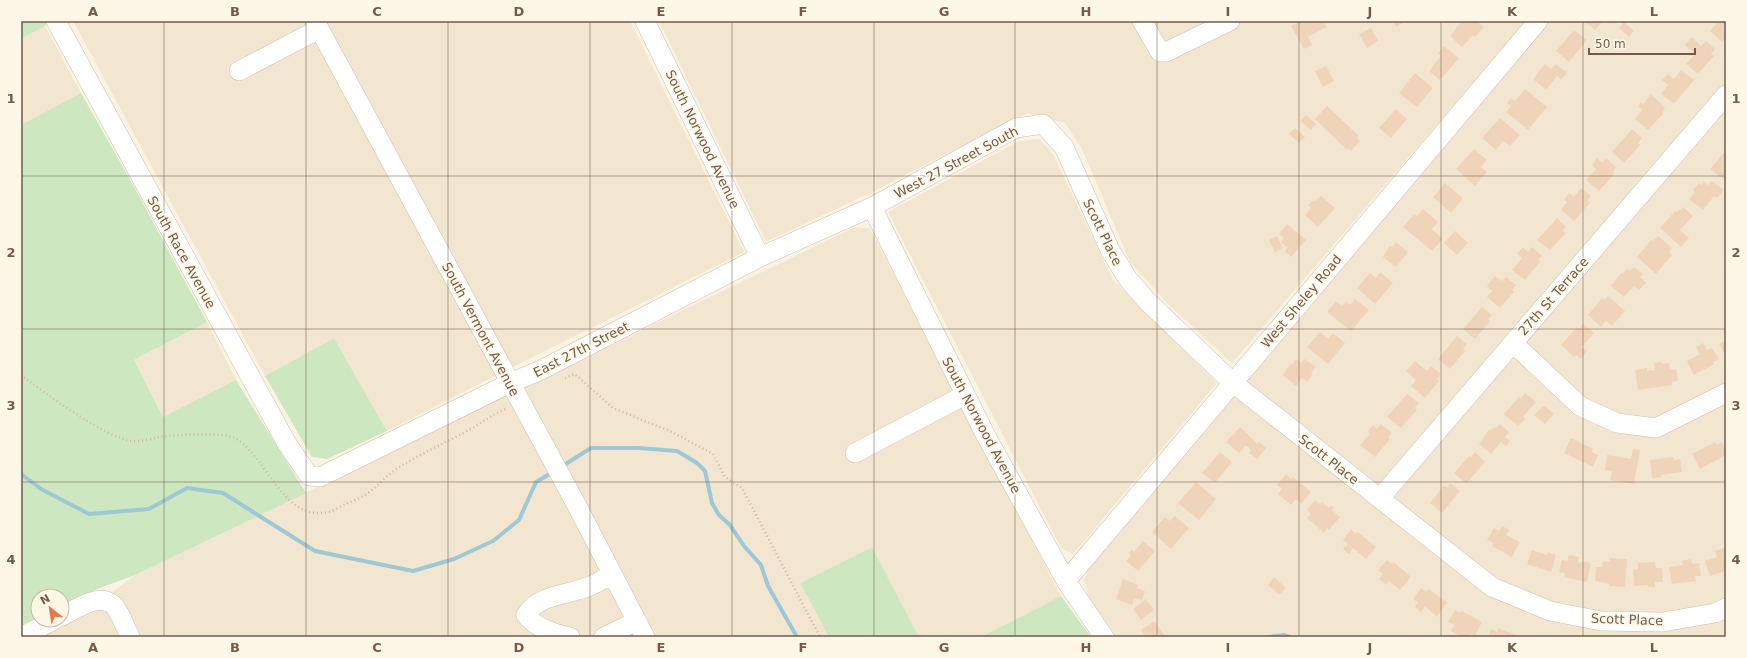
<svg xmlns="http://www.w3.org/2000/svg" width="1747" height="658" font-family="'DejaVu Sans',sans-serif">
  <rect width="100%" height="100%" fill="#fbf3e2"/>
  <path fill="#f3e6d0" d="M73,21H630L744,252L481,383L387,431L334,338L265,376Z
    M659,21H1526L1232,363L1169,305L1130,262L1082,149L1065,123L1027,113L874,191L766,242Z
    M1549,21H1726V637H1115L1088,595L1084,580L1092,562Z
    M45,26L81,93L21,125V39Z
    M1039,139L1053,154L1113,280L1217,383L1073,554L1061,548L888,212L1019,141Z
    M855,227L870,229L1061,596L981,637H919L872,547L800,583L829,637H37L92,608L135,575Z
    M207,322L236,380L163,417L134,360Z"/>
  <path fill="#cde8c1" d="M21,21H49L45,26L21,39Z
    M81,93L132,183L207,322L134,360L163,417L236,380L306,493L135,575L97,589L62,605V596H38V617L21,625V125Z
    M334,338L387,431L327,459L312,457L265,376Z
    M872,547L919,637H829L800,583Z
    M1061,596L1091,637H981Z"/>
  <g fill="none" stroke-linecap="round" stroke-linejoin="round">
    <path stroke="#9ec8d5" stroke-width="4" d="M561,467L591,448H638L677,451L697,463L705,471L712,503L719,515L730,525L744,546L761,565L768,586L797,637
      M21,474L41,489L89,514L149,509L187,488L223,493L315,551L413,571L454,559L493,541L519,520L536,482L553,472
      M1267,637L1284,635L1290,637"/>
  </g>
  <path fill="#f0d4ba" d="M1300,21H1323L1327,27L1308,37L1312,45L1304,49L1291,26Z
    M1393,21H1406L1396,27Z
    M1462,21H1476L1484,27L1475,37L1473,35L1462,47L1450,36Z
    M1584,21H1603L1595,30Z
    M1712,21H1726V37L1722,42L1710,31L1716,24Z
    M1624,22L1634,31L1629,37L1619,28Z
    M1371,28L1378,41L1367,48L1359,34Z
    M1574,30L1587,40L1569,62L1556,51Z
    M1692,37L1701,46L1706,41L1715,49L1711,54L1714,56L1698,74L1686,64L1695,54L1685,45Z
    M1444,46L1459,58L1440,80L1429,71L1441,56L1438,53Z
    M1545,64L1551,69L1556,64L1567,73L1561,80L1557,76L1546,90L1533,79Z
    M1326,66L1334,81L1323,87L1315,71Z
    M1681,70L1694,80L1674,104L1661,94L1668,85L1662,80L1668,74L1674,79Z
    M1415,73L1433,88L1417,107L1399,93Z
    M1525,89L1547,107L1528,130L1506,112L1511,106L1507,103L1511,98L1515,101Z
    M1651,94L1665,108L1662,112L1663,114L1648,130L1635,119L1642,110L1638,106L1641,102L1643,104Z
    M1327,106L1359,136L1357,138L1360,141L1351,151L1348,148L1347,150L1315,119Z
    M1396,109L1407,119L1391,138L1379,128Z
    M1306,115L1316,124L1311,130L1300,121Z
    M1500,118L1520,135L1510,146L1503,141L1496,150L1482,138Z
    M1295,128L1305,137L1299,143L1289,134Z
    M1632,129L1642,138L1638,143L1640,145L1624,163L1612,152Z
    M1474,149L1487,160L1481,167L1487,172L1475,186L1456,169Z
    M1726,150V175L1723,179L1710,169Z
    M1597,158L1602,163L1606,158L1616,167L1613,172L1615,173L1599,191L1586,180L1596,169L1592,165Z
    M1712,181L1724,190L1717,198L1714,196L1703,210L1689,199L1695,192L1693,190L1699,183L1701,185L1704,182L1708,185Z
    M1445,183L1463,198L1451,213L1433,197Z
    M1581,188L1591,196L1587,201L1590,203L1574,221L1561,210L1567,202L1564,200L1569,193L1574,197Z
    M1321,196L1335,208L1318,227L1305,215L1311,208L1308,205L1313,200L1315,201Z
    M1683,207L1693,216L1680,230L1689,238L1681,247L1660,228L1675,211L1677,212Z
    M1423,209L1438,222L1432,229L1443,239L1432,251L1403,227L1414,214L1417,216Z
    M1557,218L1566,227L1563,231L1566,233L1550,250L1537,240Z
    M1287,224L1306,240L1291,257L1285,251L1288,248L1281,242L1284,238L1279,234Z
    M1455,231L1468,243L1457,255L1444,243Z
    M1277,236L1283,248L1275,252L1269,240Z
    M1658,236L1672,248L1669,252L1672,255L1656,274L1637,257L1651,240L1653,241Z
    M1396,242L1408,252L1396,267L1383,257L1390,245L1392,247Z
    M1523,247L1528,252L1532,247L1542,256L1538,260L1540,262L1525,280L1512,270L1522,258L1517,254Z
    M1634,267L1643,274L1640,277L1646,283L1639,290L1634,286L1624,297L1611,286L1621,273L1622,274L1627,269L1630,271Z
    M1380,272L1393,283L1375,304L1357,288L1370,273L1376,278Z
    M1495,276L1502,281L1506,277L1516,285L1512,290L1514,292L1500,308L1487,297L1492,291L1487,286Z
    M1608,296L1625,311L1613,325L1609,324L1606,321L1601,327L1588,315L1602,298L1604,300Z
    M1355,299L1369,310L1351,331L1327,312L1336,301L1342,306L1346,301L1350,305Z
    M1482,307L1492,315L1488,320L1490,321L1475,339L1463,329Z
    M1583,324L1594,333L1582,347L1587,351L1581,359L1576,355L1574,357L1561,345L1577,327L1579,329Z
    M1320,332L1328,339L1333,333L1345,343L1328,364L1307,347Z
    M1457,336L1467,344L1463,349L1465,351L1450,369L1438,359Z
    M1726,340V356L1719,344Z
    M1703,343L1707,350L1712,348L1719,359L1713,362L1714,364L1694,375L1687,361L1700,354L1696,347Z
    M1296,359L1301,363L1305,359L1316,367L1311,373L1313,374L1307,382L1302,378L1296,386L1283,375L1290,364L1292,365Z
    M1415,361L1427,371L1431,366L1441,374L1437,379L1439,381L1425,398L1411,386L1416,380L1406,371Z
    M1662,362V364L1669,363L1670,370L1676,369L1678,381L1672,382V385L1638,390L1635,370L1647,368V371L1655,370L1654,363Z
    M1525,393L1536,402L1523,417L1525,419L1518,426L1504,414L1519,397L1521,398Z
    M1407,394L1419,403L1415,408L1417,410L1401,428L1387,417Z
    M1544,405L1554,414L1545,424L1534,415Z
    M1381,424L1392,433L1388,437L1390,439L1375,457L1360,445L1370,434L1368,431L1373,425L1377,429Z
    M1500,424L1509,432L1505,437L1510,441L1506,446L1501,442L1491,454L1479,444L1489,429L1491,430L1494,427L1496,428Z
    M1240,427L1257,444L1259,442L1266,448L1257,459L1249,453L1251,450L1246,445L1239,453L1226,442Z
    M1571,438L1593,449L1592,452L1598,455L1593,467L1564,453Z
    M1715,442L1717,445L1722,442L1726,450V455L1700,469L1692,454Z
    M1633,449L1640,450L1634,484L1610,480L1612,471L1605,470L1607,455L1631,459Z
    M1220,452L1232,462L1215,483L1202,473Z
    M1475,452L1485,462L1466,484L1454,473L1469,456L1471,457Z
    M1673,457L1674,460L1680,459L1682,472L1661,475L1662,477L1652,478L1650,460Z
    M1286,474L1291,479L1293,477L1311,492L1301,504L1296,499L1291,505L1278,494L1282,489L1277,485Z
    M1196,482L1216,499L1199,520L1178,503Z
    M1450,483L1460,491L1442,513L1430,503L1444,485L1447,488Z
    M1315,500L1320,504L1322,502L1329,508L1331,505L1334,508L1332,510L1340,517L1329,530L1327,528L1324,533L1307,518L1311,514L1307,510Z
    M1175,516L1189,528L1171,549L1152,532L1165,517L1170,521Z
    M1502,526L1510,530L1506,535L1520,542L1512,557L1492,546L1493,543L1487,540L1494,528L1499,531Z
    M1351,529L1356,534L1358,532L1376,547L1366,559L1353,548L1349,554L1343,549L1348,544L1343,540Z
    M1143,541L1155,551L1138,571L1126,561L1131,555L1129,553L1132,550L1134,552Z
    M1726,547V571L1710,576L1705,561L1717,557L1715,551Z
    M1532,550L1547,555L1548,552L1556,555L1551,572L1527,564Z
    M1569,555L1579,557L1578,563H1581V561L1591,563L1587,582L1564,577L1565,573L1559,572L1562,560L1567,561Z
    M1610,558L1627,559L1625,587L1609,586L1610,584L1595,581L1596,567H1602L1603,561L1610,562Z
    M1691,559L1692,564L1699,563L1701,576H1695L1696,581L1672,584L1669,567L1683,565L1682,561Z
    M1387,560L1392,564L1394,562L1411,577L1400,590L1389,581L1386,585L1379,579L1383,574L1378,570Z
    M1655,562L1656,568H1662L1663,582H1655V587H1648V585L1634,586L1633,570L1638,569V563Z
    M1274,577L1286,588L1279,595L1268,585Z
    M1123,579L1138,585L1137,588L1145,591L1142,600L1134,598L1132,605L1116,599Z
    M1421,588L1426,592L1428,589L1447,602L1437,617L1425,606L1421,612L1415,607L1418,602L1413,599Z
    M1146,599L1154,610L1141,620L1133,609Z
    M1455,610L1460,613L1462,611L1482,622L1475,636L1471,634L1469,637H1461L1451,631L1454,625L1448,622Z
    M1154,621L1166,637H1146L1141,630Z
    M1498,628L1520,637H1488L1491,629L1497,632Z"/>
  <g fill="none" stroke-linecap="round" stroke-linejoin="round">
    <g stroke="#cebeac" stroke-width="20">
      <path id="minor" d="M56,21L286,442L309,476L320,477L510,383L539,371L760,257L872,207L1016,128L1043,124L1064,147L1110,250L1128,279L1147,301L1232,382L1492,587L1550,611L1601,621L1663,622L1715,613L1726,608
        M315,21L576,504L645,637
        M645,21L760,257
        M1142,21L1160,52H1166L1230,21
        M239,71L319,29
        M872,207L986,436L1066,581L1104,637
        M1513,343L1580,406L1617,423L1656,428L1726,393
        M855,453L965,395
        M1380,498L1726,95
        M1066,581L1538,21
        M62,616C74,610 98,593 112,604C119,609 126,629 130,637
        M21,637L54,620
        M570,637C555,634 534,627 526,615C538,594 570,595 590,586C598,583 605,578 612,574
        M604,637L637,621"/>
    </g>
    <path stroke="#d4b89e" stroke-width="2.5" stroke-dasharray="1 3" stroke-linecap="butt" d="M21,375C43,392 106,438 132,441C141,442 151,439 159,437C175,435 224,431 237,439C269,460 283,522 329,512C335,510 341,506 346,504C352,501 359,499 365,495C376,488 385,477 395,470C418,455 443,444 467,431C481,424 492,414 506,409
      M565,378L575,374L613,408L672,432L713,454L725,477L742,488L820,637"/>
    <use href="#minor" stroke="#fff" stroke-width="19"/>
  </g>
  <path fill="none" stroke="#725b49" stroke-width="1" stroke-opacity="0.55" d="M164,21V637M306,21V637M448,21V637M590,21V637M732,21V637M874,21V637M1015,21V637M1157,21V637M1299,21V637M1441,21V637M1583,21V637M21,176H1726M21,329H1726M21,482H1726"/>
  <g text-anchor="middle" stroke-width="3.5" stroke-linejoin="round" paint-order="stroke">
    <g font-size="13" fill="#725b49" stroke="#fef7e7">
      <text transform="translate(703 139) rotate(64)" y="5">South Norwood Avenue</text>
      <text transform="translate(956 162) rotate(-28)" y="5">West 27 Street South</text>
      <text transform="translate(1103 232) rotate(64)" y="5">Scott Place</text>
      <text transform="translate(182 252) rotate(61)" y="5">South Race Avenue</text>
      <text transform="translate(1553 296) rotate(-49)" y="5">27th St Terrace</text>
      <text transform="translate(1301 301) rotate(-50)" y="5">West Sheley Road</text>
      <text transform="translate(481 329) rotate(62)" y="5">South Vermont Avenue</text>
      <text transform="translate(581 349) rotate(-27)" y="5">East 27th Street</text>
      <text transform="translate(982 425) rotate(62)" y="5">South Norwood Avenue</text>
      <text transform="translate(1329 459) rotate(38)" y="5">Scott Place</text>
      <text transform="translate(1627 619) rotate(2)" y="5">Scott Place</text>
    </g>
  </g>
  <rect width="1747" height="658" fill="none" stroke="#fef7e7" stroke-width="44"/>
  <g transform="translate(50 608) rotate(330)"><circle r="19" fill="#fef7e7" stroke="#c6b9a8"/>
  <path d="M0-3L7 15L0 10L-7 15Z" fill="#e2794a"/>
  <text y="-6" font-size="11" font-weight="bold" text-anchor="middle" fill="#725b49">N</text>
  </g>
  <path d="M1589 48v6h106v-6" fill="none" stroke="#725b49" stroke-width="2"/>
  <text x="1595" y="48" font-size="12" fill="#725b49" stroke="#fef7e7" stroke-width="3" paint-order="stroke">50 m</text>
  <rect x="22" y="22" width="1703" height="614" fill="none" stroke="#725b49" stroke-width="1.5"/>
  <g font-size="13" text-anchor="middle" font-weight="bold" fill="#725b49">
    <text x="93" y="16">A</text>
    <text x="235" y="16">B</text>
    <text x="377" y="16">C</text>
    <text x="519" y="16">D</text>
    <text x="661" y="16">E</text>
    <text x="803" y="16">F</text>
    <text x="944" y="16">G</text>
    <text x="1086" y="16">H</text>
    <text x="1228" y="16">I</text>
    <text x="1370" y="16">J</text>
    <text x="1512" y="16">K</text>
    <text x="1654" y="16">L</text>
    <text x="11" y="103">1</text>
    <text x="1736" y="103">1</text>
    <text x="11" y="257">2</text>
    <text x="1736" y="257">2</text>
    <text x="11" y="410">3</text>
    <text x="1736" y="410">3</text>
    <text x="11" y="564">4</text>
    <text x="1736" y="564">4</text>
    <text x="93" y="652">A</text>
    <text x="235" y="652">B</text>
    <text x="377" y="652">C</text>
    <text x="519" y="652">D</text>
    <text x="661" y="652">E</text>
    <text x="803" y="652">F</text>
    <text x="944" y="652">G</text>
    <text x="1086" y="652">H</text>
    <text x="1228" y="652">I</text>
    <text x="1370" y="652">J</text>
    <text x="1512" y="652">K</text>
    <text x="1654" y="652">L</text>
  </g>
</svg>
